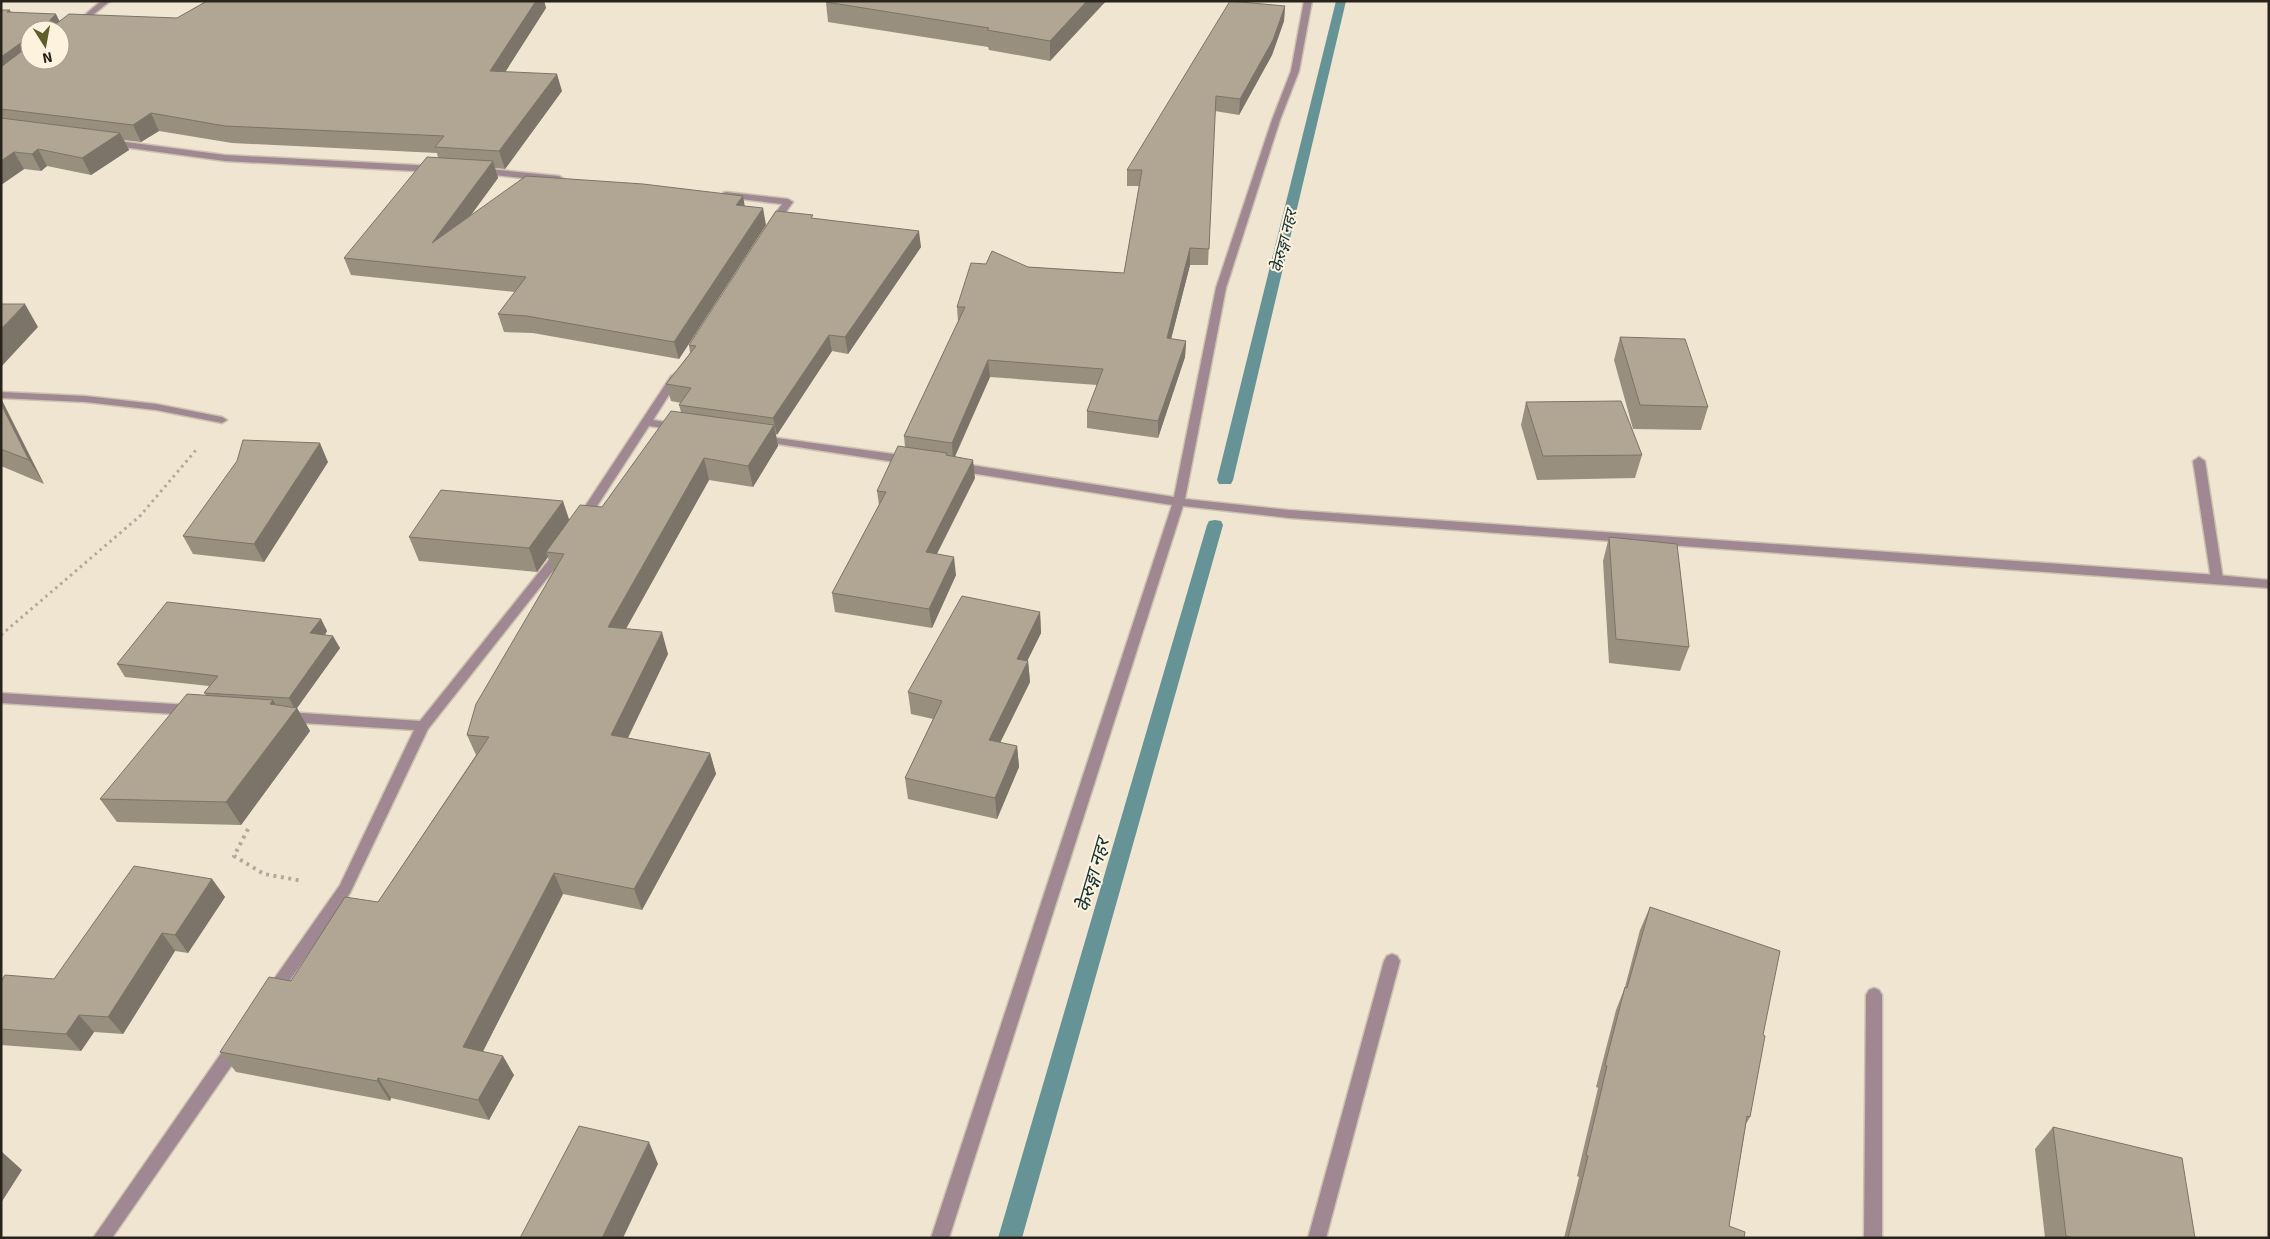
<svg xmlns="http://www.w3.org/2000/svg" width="2270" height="1239" font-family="Signika,'Noto Sans Devanagari',sans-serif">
  <rect width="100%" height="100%" fill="#f0e5d1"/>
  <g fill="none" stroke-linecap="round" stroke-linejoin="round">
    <path fill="#659396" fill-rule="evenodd" d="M1336,1H1346L1233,480L1231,484H1219L1217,480Z
      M1215,520L1221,521L1223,525L1022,1238H998L1207,525L1209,521Z"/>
    <g stroke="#ccc2b0" stroke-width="3">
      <path id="lane" d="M2199,457L2205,461L2223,579L2217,583L2211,579L2193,461Z"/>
    </g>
    <g stroke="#ccc2b0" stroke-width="3">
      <path id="street" d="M101,1H110L60,42V36Z
        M1304,1H1312L1299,71L1280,120L1226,288L1185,499L1289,510L2217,575L2269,580V588L1289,518L1183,506L949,1238H931L1172,505L958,471L952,467L958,463L1174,497L1216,288L1272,120L1291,71Z
        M111,140L225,155L434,166L438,169L434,172L225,161L108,145V141Z
        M479,168L559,176L564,179L559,182L476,173L475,171Z
        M726,192L788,199L793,202L776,226L773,227L768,224L782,204L723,197V193Z
        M676,373L681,376L653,420L678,424L683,427L678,430L649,426L586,523H578L576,520L578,517L671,376Z
        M1,392L85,396L156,404L222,417L227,420L222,423L156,410L85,402L1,398Z
        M762,436L908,456L914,460L908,464L758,441L756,439Z
        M560,550L564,551L566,554L564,557L428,729L350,893L277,999L272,1001L267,999L264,994L267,989L340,885L414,730L287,722L282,721L280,717L282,713L287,712L420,721L556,551Z
        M1,693L189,705L194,707L196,710L194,713L189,715L1,703Z
        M1392,954L1397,956L1400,961L1326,1238H1308L1384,961L1387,956Z
        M1874,988L1879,990L1882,995V1238H1864L1866,995L1869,990Z
        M235,1040L241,1042L243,1047L241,1052L112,1238H93L229,1042Z"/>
    </g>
    <path stroke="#b2aa99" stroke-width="3" stroke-dasharray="2.5 4" stroke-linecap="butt" d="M1,635L140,516L196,450"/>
    <path stroke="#b2aa99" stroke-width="4" stroke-dasharray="3 4.5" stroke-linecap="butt" d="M248,829L234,856L264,874L303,881"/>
    <use href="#lane" fill="#9f8892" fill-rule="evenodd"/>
    <use href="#street" fill="#9f8892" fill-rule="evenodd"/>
  </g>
  <path fill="#988f7f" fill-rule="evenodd" d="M207,1H544L546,8L505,72L562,91L505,169L495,168L498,178L471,215L745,206L766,225L679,359L533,333L504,332L498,314L515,292L351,275L344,258L438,158L437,153L232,143L159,131L141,142L124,140L129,150L91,175L47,166L41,171L24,169L1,185V10H10L11,12L60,21L177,18ZM30,30L60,60H30Z
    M1106,1L1050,61L989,50L988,47L828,22L826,2Z
    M1285,6L1284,21L1272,55L1239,115L1215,111L1208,265H1190L1171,339L1186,341L1185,357L1158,438L1087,428V411L1097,385L990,377L955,457L975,478L937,554L956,575L932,628L835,612L832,593L879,505L877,491L905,447L904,436L958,322L957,307L1028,267L1124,273L1139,186H1127V170Z
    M814,219L921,247L848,354L832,351L776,435L778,446L753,487L709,480L626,629L668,654L628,738L710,753L716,774L642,910L563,894L483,1051L514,1075L489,1120L391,1098L390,1101L236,1072L220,1052L291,981L378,902L476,755L467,735L553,572L548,557L537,572L419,561L409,537L569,519L602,507L681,412L679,405L681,403L671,401L666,384L690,353L689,345Z
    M1620,337L1708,407L1701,430L1633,429L1614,360Z
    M1,399L2,400L44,484L1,466Z
    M1526,402L1642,455L1635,478L1537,480L1521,425Z
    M328,462L264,562L193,554L183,536Z
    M1609,537L1689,647L1680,671L1609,663L1603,561Z
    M1040,612L1041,633L1027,661H1028L1030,682L1000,743L1017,746L1019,767L997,819L908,799L905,778L933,719L911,714L908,692Z
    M321,619L327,631L325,635L340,648L297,708L310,731L241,825L117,822L100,799L206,695L204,693L209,686L125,677L117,664Z
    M212,879L225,897L188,953L175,951L123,1034L94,1032L81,1051L1,1045V981L54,979Z
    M1650,907L1763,1035L1750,1117L1746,1124L1729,1226L1744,1238H1564L1579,1177L1577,1176L1598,1088L1596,1087L1616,1010L1625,987L1640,930Z
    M2053,1127L2195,1238H2045L2035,1149Z"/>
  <path fill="#7c7468" d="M536,1H544L546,8L495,88L490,71Z
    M1087,1H1106L1050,61V41Z
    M1285,6L1284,21L1272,55L1239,115L1240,99Z
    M56,14L64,30L52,27L50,20Z
    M22,42L30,58L1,80V57Z
    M557,74L562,91L505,169L499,151Z
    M151,113L159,131L141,142L133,125Z
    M120,133L129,150L91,175L82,158Z
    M38,149L47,166L41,171L32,154Z
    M14,152L24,169L1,185V161Z
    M493,161L498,178L438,260L432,243Z
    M743,196L746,213L736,205Z
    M763,208L766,225L679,359L674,342Z
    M919,231L921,247L848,354L845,337Z
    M1190,248V265L1167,355V338Z
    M25,304L38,327L1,367V329Z
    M829,335L832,351L777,435L773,418Z
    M1186,341L1185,357L1158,438V421Z
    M988,360L990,377L953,460L952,443Z
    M1,399L44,484L29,460L1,404Z
    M774,425L778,446L753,487L748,466Z
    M320,443L328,462L264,562L254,544Z
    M704,458L709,480L615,648L608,627Z
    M973,460L975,478L928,571L926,552Z
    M563,501L571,525L546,552L548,557L537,572L529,548Z
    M954,557L956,575L932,628L929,609Z
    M1040,612L1041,633L1018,680L1017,659Z
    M321,619L327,631L317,646L310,633Z
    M662,632L668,654L619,756L611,735Z
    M333,636L340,648L297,708L310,731L241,825L226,802L270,704L273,700L286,722L295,710L289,698Z
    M1028,661L1030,682L991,761L989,740Z
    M1017,746L1019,767L997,819L995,798Z
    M710,753L716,774L642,910L634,889Z
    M554,873L563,894L475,1067L463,1047Z
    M212,879L225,897L188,953L175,935Z
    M162,933L175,951L123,1034L108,1017Z
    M79,1015L94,1032L81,1051L66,1034Z
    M503,1056L514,1075L489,1120L478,1100Z
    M378,1078L391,1098L390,1101L377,1081Z
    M649,1142L658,1164L623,1238H602Z
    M1,1151L22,1170L1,1203Z"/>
  <path fill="#b1a694" stroke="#7c7468" d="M207,1H536L490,71L557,74L499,151L435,147L444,136L225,126L151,113L133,125L1,109V67L30,45V60H60V30H30V42H22L1,57V10H10L7,12L56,14L50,20L52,27L69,14L177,18Z
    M827,1H1087L1050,41L987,30L989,28L826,2Z
    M1230,1L1285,6L1273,40L1240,99L1216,96L1209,249L1190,248L1167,338L1186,341L1158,421L1087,411L1103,369L988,360L952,443L904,436L965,307H957L971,263L986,264L992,251L1028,267L1124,273L1142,170H1127Z
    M1,118L120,133L82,158L38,149L32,154L14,152L1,161Z
    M427,157L493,161L432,243L526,176L643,184L743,196L736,205L763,208L674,342L527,316L498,314L526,277L344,258Z
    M776,211L813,215L811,218L919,231L845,337L829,335L773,418L679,405L691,388L666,384L696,346L689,345Z
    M1,304H25L1,329Z
    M1620,337L1685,339L1708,407L1640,405Z
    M1621,401L1642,455L1543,456L1526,402Z
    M1,404L29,460L1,449Z
    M671,411L774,425L748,466L704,458L608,627L662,632L611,735L710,753L634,889L554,873L463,1047L503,1056L478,1100L378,1078L377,1081L220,1052L269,977L291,981L345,897L378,902L489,737L467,735L476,704L564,554L546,552L580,505L602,507Z
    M243,440L320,443L254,544L183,536L237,461Z
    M898,446L947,453L946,455L973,460L926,552L954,557L929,609L832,593L886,492L877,491Z
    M441,490L563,501L529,548L409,537Z
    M1609,537L1677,544L1689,647L1616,639Z
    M962,596L1040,612L1017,659L1028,661L989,740L1017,746L995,798L905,778L942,701L908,692Z
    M167,602L321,619L310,633L333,636L289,698L204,693L218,676L117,664Z
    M187,694L273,700L270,704L297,708L226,802L100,799Z
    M134,866L212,879L175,935L162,933L108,1017L79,1015L66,1034L1,1029V981L5,975L54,979Z
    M1650,907L1780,951L1763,1035L1765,1036L1750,1117L1747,1116L1729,1226L1745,1232L1744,1238H1568L1588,1156L1586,1155L1607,1066L1605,1065L1625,987L1627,988Z
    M579,1126L649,1142L602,1238H520Z
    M2053,1127L2182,1158L2195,1238H2074L2066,1236Z"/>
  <g text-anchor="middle" stroke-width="4" stroke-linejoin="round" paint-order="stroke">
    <g font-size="16" font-style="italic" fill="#113337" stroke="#fdf2de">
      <text transform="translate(1283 241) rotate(-76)" y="6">केेरुङ्गा नहर</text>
    </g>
    <g font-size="19" font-style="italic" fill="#113337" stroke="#fdf2de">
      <text transform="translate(1092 875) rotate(-74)" y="7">केेरुङ्गा नहर</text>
    </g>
  </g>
  <rect width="2270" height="1239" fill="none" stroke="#28241c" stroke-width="5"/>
  <g transform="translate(45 45) rotate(169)"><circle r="24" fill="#fdf2de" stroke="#a8a090"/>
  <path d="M0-4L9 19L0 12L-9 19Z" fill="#5f5e2b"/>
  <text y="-8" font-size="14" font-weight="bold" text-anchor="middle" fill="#28241c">N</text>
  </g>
</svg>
